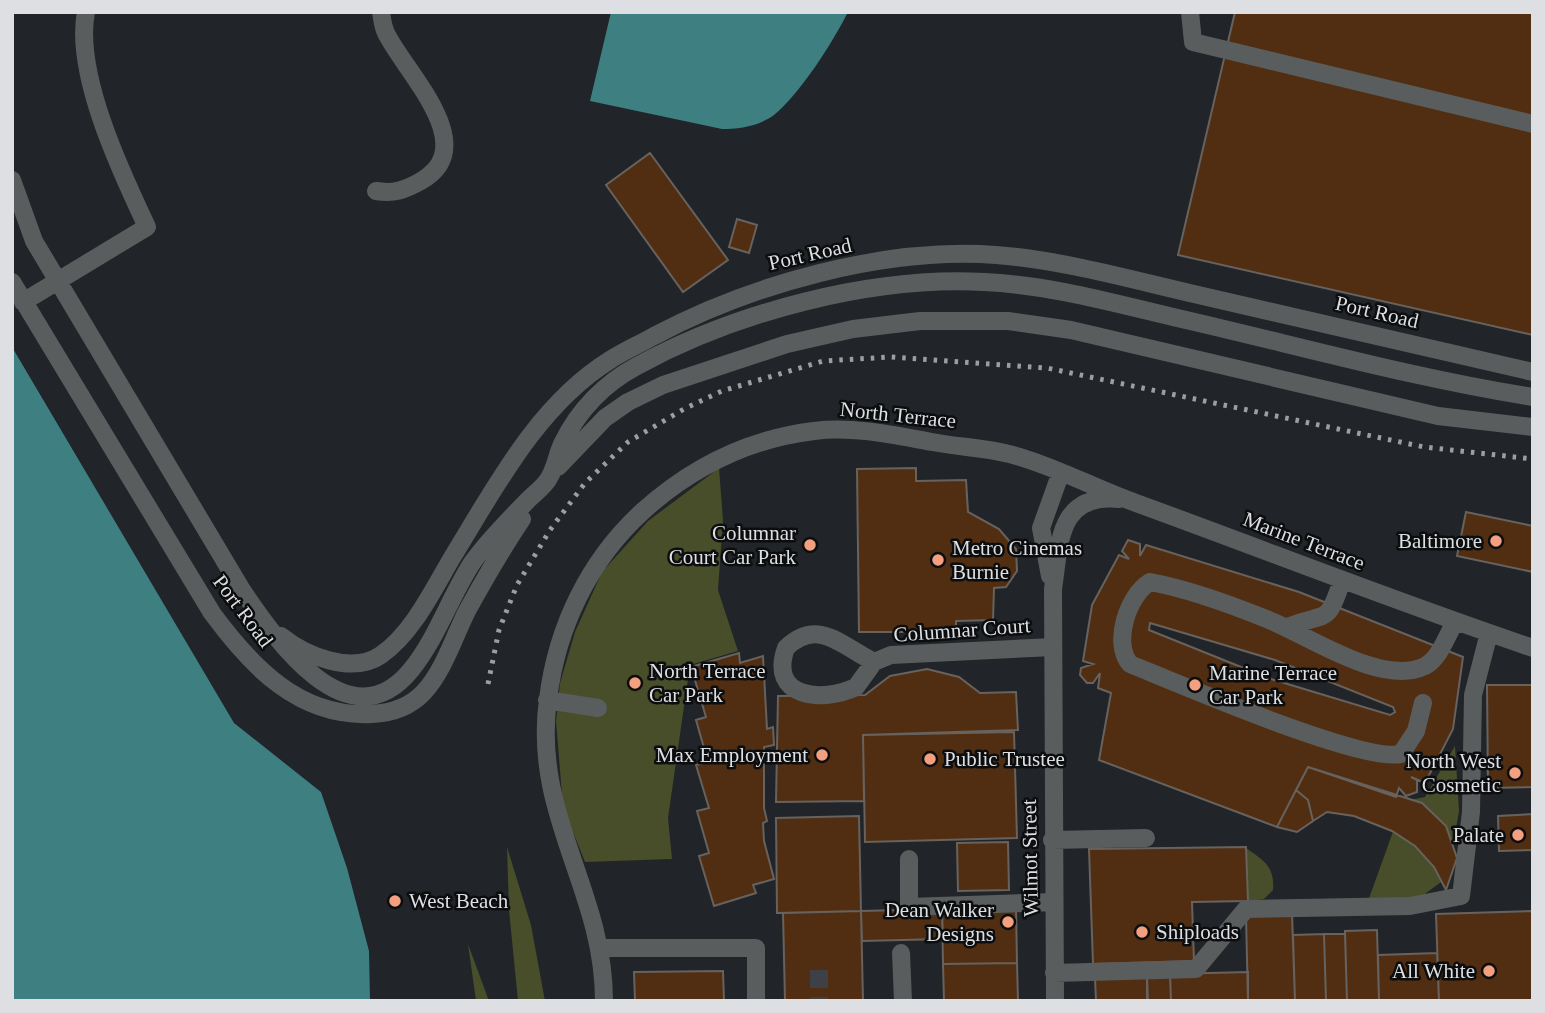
<svg xmlns="http://www.w3.org/2000/svg" width="1545" height="1013" font-family="Georgia,serif">
  <rect width="100%" height="100%" fill="#212428"/>
  <path fill="#474e29" d="M719,468L723,520L718,590L738,651L690,665L668,818L672,859L585,862L563,807L556,721L560,683L575,632L602,572L648,521Z
    M1455,746L1459,811L1448,877L1418,899L1368,901L1404,801L1425,797Z
    M507,847L531,925L545,1001H518L509,910Z
    M1246,848C1263,860 1275,866 1273,890L1264,899L1248,901Z
    M468,944L489,1001H476Z"/>
  <path fill="#3e7f82" d="M611,12H848C833,42 800,94 774,115C759,126 739,129 722,129L590,101Z
    M12,347L234,723L321,792L347,868L369,951L370,1001H12Z"/>
  <path fill="#512e11" stroke="#67625e" stroke-width="2" fill-rule="evenodd" d="M1235,12H1533V335L1178,255Z
    M650,153L728,260L683,292L606,185Z
    M737,219L757,225L749,253L729,247Z
    M916,468V481L966,480L968,512L999,529L1016,549L1017,571L1006,587L994,588L993,620L956,621V632H859L857,469Z
    M1466,512L1533,526V572L1457,556Z
    M1128,540L1140,544V556L1146,545L1299,592L1463,657L1453,729L1425,783L1411,777L1417,780V792L1406,796L1399,788L1396,797L1308,767L1277,827L1099,760L1111,693L1098,688L1100,673L1093,683H1087L1080,675L1081,668L1093,664L1083,661L1092,605L1119,555L1129,559L1122,551ZM1150,623L1275,660L1393,707L1395,712L1390,715L1271,679L1149,630Z
    M739,653L740,663L763,656L767,729L773,727L774,745L764,747V808L767,821L763,823L764,841L774,879L753,885L756,893L714,906L699,856L709,853L697,811L709,808L696,765L708,762L696,720L706,717L691,667Z
    M927,669L959,677L980,693L1016,692L1018,730L863,735L864,801L776,802L778,696L865,695L890,676Z
    M1487,685H1533V787L1488,788Z
    M1014,732L1017,838L865,842L863,735Z
    M1308,767L1422,803L1446,826L1457,858L1446,890L1434,867L1415,846L1392,831L1354,816L1327,812L1313,821L1308,800L1296,790Z
    M1296,790L1308,800L1313,821L1297,832L1277,827Z
    M1533,814V850L1499,851L1498,816Z
    M859,816L861,911L777,913L776,818Z
    M1008,842L1009,890L958,891L957,843Z
    M1246,847L1248,901L1192,902L1194,961L1093,964L1089,849Z
    M1016,908L1017,963L943,964L942,909Z
    M942,909L943,939L862,941L861,911Z
    M861,911L863,1001H785L783,913Z
    M1533,911V1001H1439L1436,914Z
    M1292,914L1295,1001H1248L1246,916Z
    M1377,930L1379,1001H1347L1345,931Z
    M1324,934H1345L1347,1001H1326Z
    M1324,934L1326,1001H1295L1293,935Z
    M1437,953L1439,1001H1379L1378,955Z
    M1017,963L1018,1001H944L943,964Z
    M723,971L724,1001H635L634,972Z
    M1248,972V1001H1171L1170,974Z
    M1170,974L1171,1001H1147V976Z
    M1147,976L1148,1001H1096L1095,978Z"/>
  <g fill="none" stroke-linecap="round" stroke-linejoin="round">
    <path stroke="#3d4044" stroke-width="18" stroke-dasharray="18 9" stroke-linecap="butt" d="M819,970V1001"/>
    <path stroke="#5a5d5e" stroke-width="18" d="M1190,12L1193,42L1533,124
      M12,180L34,241L242,590C275,639 349,746 411,670C437,638 450,597 472,563C488,540 509,520 528,500C535,493 545,486 549,478C556,467 557,453 563,442C579,410 605,383 637,366C736,312 871,276 984,282C1049,285 1110,302 1173,317C1292,344 1412,378 1533,397
      M376,191C394,194 405,190 421,181C483,146 404,71 386,33C383,27 382,19 381,12
      M12,282L212,613C251,666 299,718 372,714C392,713 410,707 424,692C444,670 454,637 467,611C484,580 502,549 522,519
      M23,302L147,227C121,172 74,73 86,12
      M558,467L605,418L628,402L663,385L787,344L853,329L920,321H1008L1071,330L1438,416L1533,427
      M1050,576L1041,528L1061,472
      M1287,627C1327,611 1327,627 1342,580
      M281,636C306,656 352,675 381,655C413,633 434,588 453,556C496,486 538,405 610,360C624,351 640,344 654,336C752,284 884,247 996,255C1062,260 1129,279 1194,294C1307,319 1420,345 1533,372
      M874,662C842,646 818,617 786,648C768,698 822,703 856,687L874,662L891,655L1053,647
      M547,700L598,708
      M1423,703L1416,731L1401,754C1362,763 1177,683 1130,664C1112,643 1128,595 1150,582C1189,589 1232,605 1269,620C1309,636 1382,687 1425,666C1440,658 1447,635 1455,622
      M1052,840L1146,838
      M909,859V907L1053,902
      M600,948H756V1001
      M901,953L903,1001
      M1054,973L1196,969L1246,909L1410,906L1461,896L1471,812L1473,695L1489,633
      M604,1001C604,889 532,816 548,699C557,627 589,560 643,511C692,467 748,439 814,431C854,426 893,435 932,442C964,448 995,448 1026,459C1064,471 1099,490 1136,503C1268,551 1399,603 1533,648
      M1055,1001L1053,589C1060,544 1057,493 1119,499"/>
    <path stroke="#9c9ea1" stroke-width="5" stroke-dasharray="3.5 7" stroke-linecap="butt" d="M488,684L499,630L517,585L550,530L585,483L628,442L684,409L722,391L823,361L891,357L1047,368L1424,447L1533,459"/>
  </g>
  <g fill="#f2a07f" stroke="#0c0d0f" stroke-width="2.5">
    <circle cx="1496" cy="541" r="7"/>
    <circle cx="810" cy="545" r="7"/>
    <circle cx="938" cy="560" r="7"/>
    <circle cx="635" cy="683" r="7"/>
    <circle cx="1195" cy="685" r="7"/>
    <circle cx="822" cy="755" r="7"/>
    <circle cx="930" cy="759" r="7"/>
    <circle cx="1515" cy="773" r="7"/>
    <circle cx="1518" cy="835" r="7"/>
    <circle cx="395" cy="901" r="7"/>
    <circle cx="1008" cy="922" r="7"/>
    <circle cx="1142" cy="932" r="7"/>
    <circle cx="1489" cy="971" r="7"/>
  </g>
  <g text-anchor="middle" stroke-width="5" stroke-linejoin="round" paint-order="stroke">
    <g font-size="21" fill="#dedfe2" stroke="#0c0d0f">
      <text transform="translate(810 254) rotate(-13)" y="7">Port Road</text>
      <text transform="translate(1377 312) rotate(13)" y="7">Port Road</text>
      <text transform="translate(898 415) rotate(6)" y="7">North Terrace</text>
      <text transform="translate(1304 541) rotate(21)" y="7">Marine Terrace</text>
      <text transform="translate(243 611) rotate(53)" y="7">Port Road</text>
      <text transform="translate(962 630) rotate(-4)" y="7">Columnar Court</text>
      <text transform="translate(1030 858) rotate(-91)" y="7">Wilmot Street</text>
    </g>
    <g font-size="21" fill="#dedfe2" stroke="#0c0d0f" text-anchor="end">
      <text x="796" y="540">Columnar<tspan x="796" dy="24">Court Car Park</tspan></text>
      <text x="1482" y="548">Baltimore</text>
      <text x="952" y="555" text-anchor="start">Metro Cinemas<tspan x="952" dy="24">Burnie</tspan></text>
      <text x="649" y="678" text-anchor="start">North Terrace<tspan x="649" dy="24">Car Park</tspan></text>
      <text x="1209" y="680" text-anchor="start">Marine Terrace<tspan x="1209" dy="24">Car Park</tspan></text>
      <text x="808" y="762">Max Employment</text>
      <text x="944" y="766" text-anchor="start">Public Trustee</text>
      <text x="1501" y="768">North West<tspan x="1501" dy="24">Cosmetic</tspan></text>
      <text x="1504" y="842">Palate</text>
      <text x="409" y="908" text-anchor="start">West Beach</text>
      <text x="994" y="917">Dean Walker<tspan x="994" dy="24">Designs</tspan></text>
      <text x="1156" y="939" text-anchor="start">Shiploads</text>
      <text x="1475" y="978">All White</text>
    </g>
  </g>
  <rect width="1545" height="1013" fill="none" stroke="#dedfe2" stroke-width="28"/>
</svg>
